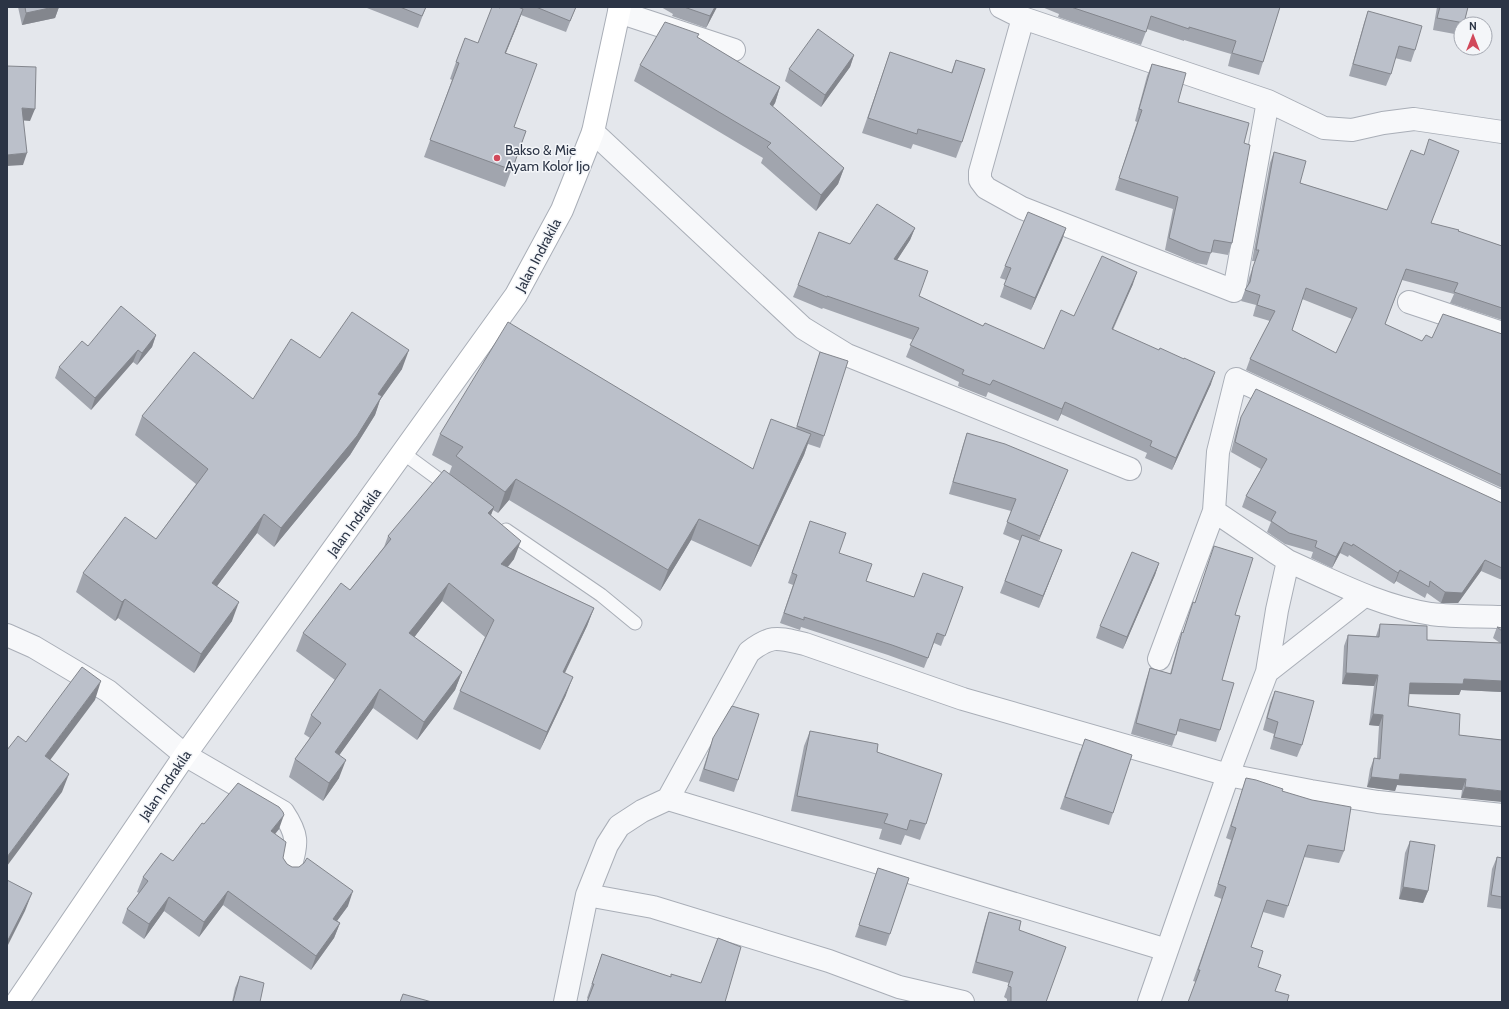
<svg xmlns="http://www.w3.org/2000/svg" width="1509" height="1009" font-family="Cabin,sans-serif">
  <rect width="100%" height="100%" fill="#e4e7ec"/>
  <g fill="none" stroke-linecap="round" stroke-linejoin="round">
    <g stroke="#a9aeb7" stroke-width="15">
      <path id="lane" d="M403,453L452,489
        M506,530L601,595L635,623"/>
    </g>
    <g stroke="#a9aeb7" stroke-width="24">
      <path id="street" d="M1001,7L1023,18L1268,101L1324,128L1352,130L1383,123L1414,119L1502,132
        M619,12L734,50
        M1023,18L980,172V180L986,188L1022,208L1234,291L1268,101
        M593,132L803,328L847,355L1130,469
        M1409,302L1502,333
        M1288,561C1335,582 1380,606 1431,614C1454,617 1479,616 1502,617
        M7,635L34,647L108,691L185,755L283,812C299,836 297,842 290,869
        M1159,659L1214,511
        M1267,672L1364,596
        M668,799L1167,950
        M587,895L607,845L619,826L642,811L668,799L749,652C772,634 778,638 805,644L963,699L1228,775L1311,791L1378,802L1502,815
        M565,1002L587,895L653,907L829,961L899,987L963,1002
        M1149,1002L1228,775L1267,672L1277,610L1288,561L1214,511L1218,452L1236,379L1502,502"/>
    </g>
    <g stroke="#a9aeb7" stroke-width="24">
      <path id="secondary" d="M17,1002L185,755L516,295L562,210L593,132L620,7"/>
    </g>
    <use href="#lane" stroke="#f7f8fa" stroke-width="13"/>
    <use href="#street" stroke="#f7f8fa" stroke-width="22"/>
    <use href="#secondary" stroke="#fff" stroke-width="22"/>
  </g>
  <path fill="#a1a5ae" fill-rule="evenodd" d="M18,7H59L55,18L22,25Z
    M367,7H426L418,28L367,8Z
    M501,7H576L566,32L521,15L506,53L514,127L526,131L505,187L424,157L452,80L450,79L456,62L478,43Z
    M661,7H717L706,28L672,16L673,14Z
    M1042,7H1280L1263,62L1259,75L1228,66L1231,54L1184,40V41L1147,29L1141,45L1058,17L1059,14Z
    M1437,7H1468L1464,24H1461V33L1460,35L1433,30Z
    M1368,11L1415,50L1411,62L1395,58L1391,74L1386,86L1349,76L1364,23Z
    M698,38L780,87L775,103L772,107L844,168L838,184L816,211L761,163L763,158L634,81L640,65Z
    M890,52L951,73L956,60L962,142L956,158L913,144L911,149L862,133Z
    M854,55L850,67L821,107L785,81L789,69Z
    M1152,64L1178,102L1244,143L1232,243L1228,255L1211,252L1207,265L1196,263L1165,250L1173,209L1115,190L1137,122L1135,121L1147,76Z
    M1274,152L1300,183L1387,210L1432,223L1502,246V320L1450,303L1454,294L1402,280L1385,324L1422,341L1432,338L1502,334V488L1246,370L1250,359L1270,321L1253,316L1256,305L1241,301L1245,290L1247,287L1249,278L1255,261H1252L1270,163ZM1302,299L1352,319L1336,353L1292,330Z
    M915,228L910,240L897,260L919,296L983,326L1044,349L1074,316L1133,284L1113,330L1211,384L1172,470L1145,458L1147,453L1061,414L1058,421L988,392L986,397L958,386L959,382L906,357L913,340L823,308L822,309L793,297L798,285L850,244Z
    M1066,228L1062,240L1031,310L1000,297L1006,280L1000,278L1005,266Z
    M156,335L152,347L137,365L133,362L91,410L55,378L59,367Z
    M820,352L824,436L820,448L808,444L804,455L751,567L691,540L660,591L509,500L498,513L493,510L491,515L514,559L508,567L594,608L587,626L565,673L566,695L540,750L453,709L460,691L485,637L442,601L414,637L462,672L455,690L417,740L373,708L339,755V778L323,801L289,777L295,759L310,738L304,734L311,715L335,680L296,651L303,633L350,590L384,547L388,536L449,474L452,466L432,455L440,434L753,469L796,428Z
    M320,358L402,369L380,400L375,415L350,455L274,547L257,533L217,586L232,621L194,673L118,618L115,621L76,592L83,573L156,539L196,484L135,435L142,416L253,399Z
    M1241,417L1502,503V580L1481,571L1458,603H1441L1427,593L1425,598L1396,581L1394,584L1349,555L1348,557L1340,553L1332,568L1311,558L1313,552L1285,544L1267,532L1271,522L1242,507L1246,496L1261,469L1231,452L1237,428Z
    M967,433L1063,482L1038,541L1062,550L1039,608L1000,593L1020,541L1003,534L1011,511L949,494L963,445Z
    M810,521L839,553L866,581L914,597L963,587L941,646L934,643L924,668L888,655L801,627L800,630L780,623L793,585L788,583Z
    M1159,563L1155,575L1123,649L1096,638L1100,626Z
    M1193,602L1235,615L1222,680L1220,730L1216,742L1177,731L1172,746L1131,734L1146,680L1150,668L1170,674L1178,644L1182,632H1183Z
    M1380,624L1427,640L1500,643L1493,638L1497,627L1502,628V692L1461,690L1459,695L1409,694L1408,706L1459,735L1502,740L1461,798L1462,790L1397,785L1395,791L1367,787L1370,769L1374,758H1377L1379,726L1369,725L1374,686L1342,684L1344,646L1348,635L1376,636Z
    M1275,691L1302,745L1297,757L1270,749L1274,734L1263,730L1270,703Z
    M810,731L877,752L926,824L920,840L905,835L901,845L879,839L882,829L791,811L804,746Z
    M713,738L738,780L734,792L699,781Z
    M1080,751L1113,813L1109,825L1060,809Z
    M1246,778L1282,791L1344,851L1339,863L1304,857L1284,918L1263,912L1196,982L1193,981L1222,899L1214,896L1231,840L1226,838Z
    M204,824L279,829L275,834L283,858L287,864L348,906L337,921L340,923L334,938L311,970L223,905L199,937L164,911L144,939L122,923L127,909L139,893L137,892L143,877L173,861Z
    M1410,841L1428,891L1423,903L1399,899L1405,853Z
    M1497,857L1502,858V909L1487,907L1492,869Z
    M878,868L890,934L886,946L855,937Z
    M989,912L1019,930L1046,1002H1007V999L1004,997L1009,983L972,973L985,924Z
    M602,954L725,1002L588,999L587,998Z
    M240,976L260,1002H232L235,988Z"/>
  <path fill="#83868d" d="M54,7H59L55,18L22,25L26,13Z
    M715,7H717L706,28L710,16Z
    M523,9L517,26L499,69L505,53Z
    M854,55L850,67L821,107L825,95Z
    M780,87L775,103L764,121L770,104Z
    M22,108L35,109L30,121L17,120Z
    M27,153L23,165L7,166V155Z
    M844,168L838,184L816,211L821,195Z
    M915,228L910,240L890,271L894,259Z
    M1066,228L1062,240L1031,310L1035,298Z
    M1137,272L1133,284L1107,341L1112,329Z
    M156,335L152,347L137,365L142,353Z
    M138,350L133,362L91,410L95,398Z
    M409,350L402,369L380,400L375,415L350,455L274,547L281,528L378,394Z
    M1215,372L1211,384L1172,470L1176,458Z
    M1065,402L1061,414L1058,421L1062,409Z
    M811,434L804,455L751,567L759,546Z
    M1068,470L1063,482L1036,548L1040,536Z
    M516,479L509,500L498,513L505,492Z
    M494,507L487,525L488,513Z
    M264,514L257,533L205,602L212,583Z
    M699,519L691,540L660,591L668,570Z
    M521,541L514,559L495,582L501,564Z
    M1344,542L1340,553L1332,568L1336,557Z
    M1062,550L1057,562L1039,608L1043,596Z
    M1485,560L1481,571L1458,603H1441L1445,592Z
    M1159,563L1155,575L1123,649L1127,637Z
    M1400,570L1396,581L1394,584L1398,573Z
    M449,583L442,601L403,652L409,633Z
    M125,599L118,618L115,621L122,602Z
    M239,602L232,621L194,673L201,654Z
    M594,608L587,626L556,691L563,672Z
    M462,672L455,690L417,740L424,722Z
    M1346,673L1378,675L1374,686L1342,684Z
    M573,677L566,695L540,750L547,732Z
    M1464,679L1502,681V692L1461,690L1459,695L1406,694L1410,683Z
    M101,681L95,700L39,775L45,756Z
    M380,689L373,708L328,771L335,752Z
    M1373,714L1383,715L1379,726L1369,725Z
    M346,760L339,778L323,801L329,783Z
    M69,774L62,792L7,866V857Z
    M1400,774L1466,779L1462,790L1397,785L1395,791L1367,787L1371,777Z
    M1465,787L1502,791V802L1461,798Z
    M284,815L279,829L266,845L271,831Z
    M1403,887L1428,891L1423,903L1399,899Z
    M228,891L223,905L199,937L204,922Z
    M353,891L348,906L328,933L333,919Z
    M32,893L25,911L7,947V942Z
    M169,897L164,911L144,939L149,924Z
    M340,923L334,938L311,970L316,956Z"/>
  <path fill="#bbc0ca" stroke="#83868d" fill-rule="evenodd" d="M25,7H54L26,13Z
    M400,7H426L422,16Z
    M492,7H497L500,8L501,7H518L523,9L505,53L537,64L514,127L526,131L512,170L430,140L459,63L456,62L465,38L478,43Z
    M536,7H576L570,21Z
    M684,7H715L710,16Z
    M1071,7H1280L1263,62L1232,53L1236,41L1189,27V29L1151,16L1146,32Z
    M1440,7H1468L1464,23L1437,18Z
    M1368,11L1422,26L1415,50L1399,46L1391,74L1353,64Z
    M665,22L699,34L697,37L780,87L770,104L844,168L821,195L767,147L771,143L640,65Z
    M818,29L854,55L825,95L789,69Z
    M890,52L952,73L956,60L985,69L962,142L918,129L917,134L868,118Z
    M1152,64L1186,73L1178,102L1249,123L1244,143L1250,145L1232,243L1214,240L1211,253L1200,251L1169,238L1178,197L1119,178L1142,110L1139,109Z
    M7,66L36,67L35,109L22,108L27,153L7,155Z
    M1429,139L1459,151L1431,223L1459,230L1458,231L1502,246V308L1454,292L1458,283L1406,269L1385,324L1422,341L1426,335L1432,338L1443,314L1502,334V475L1250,359L1275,311L1257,305L1260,295L1245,290L1250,282L1253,267L1259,250H1256L1274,152L1306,161L1300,183L1387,210L1411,150L1424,155ZM1306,288L1357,308L1336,353L1292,330Z
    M877,204L915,228L894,259L928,271L919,296L983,326L985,323L1044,349L1061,310L1074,316L1102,256L1137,272L1112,329L1159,350L1160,348L1184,359V358L1215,372L1176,458L1150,446L1152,441L1065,402L1062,409L993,380L990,385L962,374L964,370L910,345L919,328L827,296V297L798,285L819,232L850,244Z
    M1028,212L1066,228L1035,298L1004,285L1011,268L1005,266Z
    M121,306L156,335L142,353L138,350L95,398L59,367L82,341L88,346Z
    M352,312L409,350L378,394L382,396L357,436L281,528L264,514L212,583L239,602L201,654L125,599L122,602L83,573L125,517L156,539L208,469L142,416L194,352L253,399L291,339L320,358Z
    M508,322L753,469L771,419L811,434L759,546L699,519L668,570L516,479L505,492L456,456L463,447L440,434Z
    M820,352L848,361L824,436L797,426Z
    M1256,389L1502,503V568L1485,560L1462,593L1445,592L1430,581L1429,587L1400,570L1398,573L1353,544L1352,546L1344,542L1336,557L1315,547L1317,541L1289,533L1271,521L1276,512L1246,496L1267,459L1235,442L1241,417Z
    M967,433L1005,444L1068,470L1040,536L1007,522L1016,499L953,482Z
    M444,470L494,507L488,513L521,541L501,564L594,608L563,672L573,677L547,732L460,691L494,620L449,583L409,633L462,672L424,722L380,689L335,752L346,760L329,783L295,759L321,723L311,715L346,664L303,633L341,583L350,590L391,539L388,536Z
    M810,521L846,533L839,553L872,564L866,581L914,597L923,573L963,587L945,636L937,633L928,658L892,645L804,617V620L784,613L797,575L792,573Z
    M1022,535L1062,550L1043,596L1005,581Z
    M1214,546L1253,558L1235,615L1240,616L1222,680L1234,683L1220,730L1180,719L1176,735L1136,723L1150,668L1171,674L1182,632L1183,633L1193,602L1195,603Z
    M1132,552L1159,563L1127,637L1100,626Z
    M1380,624L1427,626V640L1502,643V681L1464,679L1463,684L1410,683L1408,706L1460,714L1459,735L1502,740V791L1465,787L1466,779L1400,774L1399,780L1371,777L1374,758L1380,759L1383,715L1373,714L1378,675L1346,673L1348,635L1379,637Z
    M1497,627L1502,628V631Z
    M82,667L101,681L45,756L69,774L7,857V750L18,736L26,742Z
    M1275,691L1314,701L1302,745L1274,737L1278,722L1267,718Z
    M732,706L759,714L738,780L704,769L713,738Z
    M810,731L878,744L877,752L942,774L926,824L910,820L907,830L884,823L888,814L797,796Z
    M1085,739L1132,755L1113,813L1065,797Z
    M1246,778L1256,780L1283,789L1282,791L1312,800L1351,807L1344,851L1308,845L1288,906L1267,900L1251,947L1263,951L1258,967L1281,975L1275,991L1289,995L1287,1002H1188L1200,970H1198L1226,887L1218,884L1236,828L1231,826Z
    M238,783L279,807L283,812L284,815L271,831L286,842L283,858L287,864L292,867H299L304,863L307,858L353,891L333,919L340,923L316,956L228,891L204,922L169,897L149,924L127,909L148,881L143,877L161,853L173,861L202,823L204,824Z
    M1410,841L1435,845L1428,891L1403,887Z
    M1497,857L1502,858V897L1491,895Z
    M878,868L909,878L890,934L859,925Z
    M7,880L32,893L7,942Z
    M989,912L1021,921L1019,930L1066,947L1046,1002H1011V987L1008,986L1013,972L976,962Z
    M718,938L741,947L725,1002H587L594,984H592L602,954L671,977V974L701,983Z
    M240,976L264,983L260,1002H233Z
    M403,994L432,1002H400Z"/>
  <circle fill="#d1495b" stroke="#f4f6f9" stroke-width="1.5" cx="497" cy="158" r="4"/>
  <g text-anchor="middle" stroke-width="3" stroke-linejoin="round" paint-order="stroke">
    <g font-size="14" fill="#2b3445" stroke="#f4f6f9" text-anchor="start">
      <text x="505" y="155">Bakso &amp; Mie<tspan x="505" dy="16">Ayam Kolor Ijo</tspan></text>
    </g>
    <g font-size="14" fill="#2b3445" stroke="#f4f6f9">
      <text transform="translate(538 255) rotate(-62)" y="5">Jalan Indrakila</text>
      <text transform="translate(354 522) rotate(-54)" y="5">Jalan Indrakila</text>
      <text transform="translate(165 785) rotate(-56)" y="5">Jalan Indrakila</text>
    </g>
  </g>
  <rect width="1509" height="1009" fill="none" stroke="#2b3445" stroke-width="16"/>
  <g transform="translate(1473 36)"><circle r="19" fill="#f4f6f9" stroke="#a4a8b1"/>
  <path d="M0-3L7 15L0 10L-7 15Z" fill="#d1495b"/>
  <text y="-6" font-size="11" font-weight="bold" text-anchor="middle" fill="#2b3445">N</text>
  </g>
</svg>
